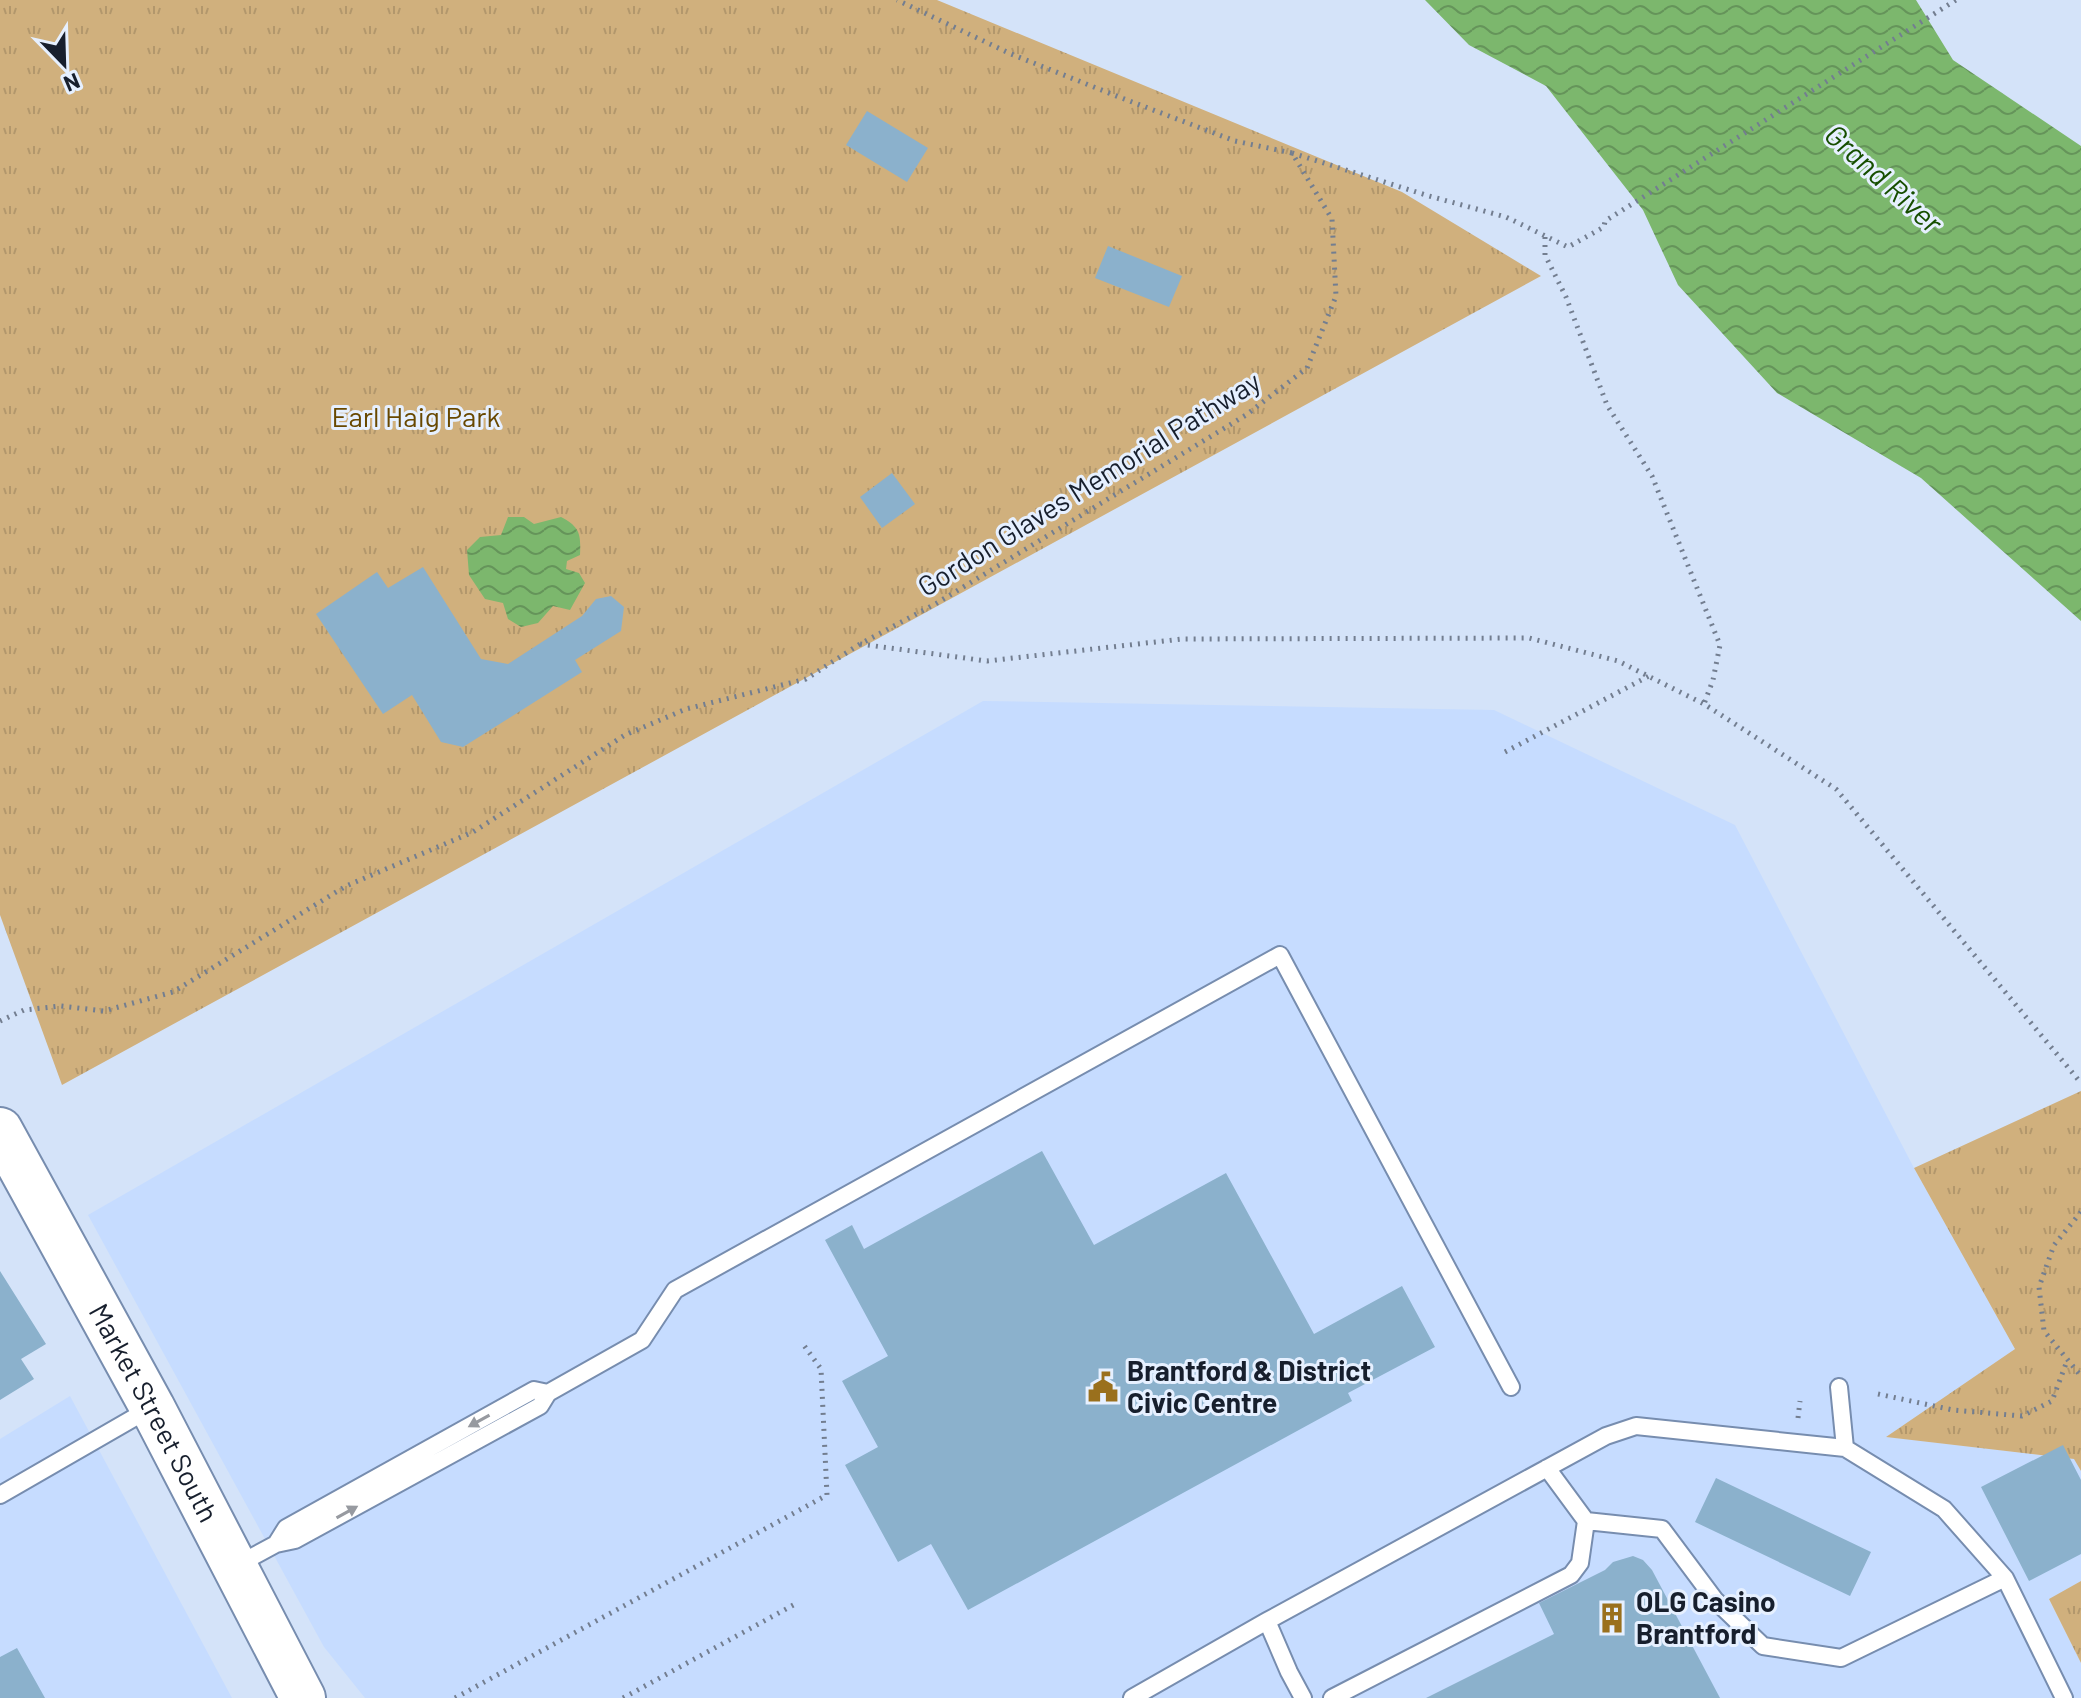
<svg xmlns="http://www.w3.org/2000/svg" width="2081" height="1698" font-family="Barlow,sans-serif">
  <defs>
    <pattern id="grass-tufts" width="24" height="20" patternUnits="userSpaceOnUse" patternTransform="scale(2)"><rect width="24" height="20" fill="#d0b07d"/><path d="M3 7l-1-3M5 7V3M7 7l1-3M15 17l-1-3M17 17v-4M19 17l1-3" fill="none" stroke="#b2976c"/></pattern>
    <pattern id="water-waves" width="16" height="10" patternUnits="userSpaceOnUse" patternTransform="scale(2)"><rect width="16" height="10" fill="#7cb76d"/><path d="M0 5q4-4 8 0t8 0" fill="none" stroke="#65945a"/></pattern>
  </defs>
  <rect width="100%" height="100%" fill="#d4e3f9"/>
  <path fill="#c6dcff" d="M983,701L1494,710L1735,825L1914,1168L2015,1349L1888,1437L2075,1459L2081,1471V1581L2049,1600L2081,1663V1698H365L324,1647L88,1215Z
    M70,1396L232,1698H0V1439Z"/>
  <path fill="url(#grass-tufts)" d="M0,0H937L1402,192L1541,276L62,1085L0,915Z
    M2081,1091V1471L2074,1459L1886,1437L2015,1349L1914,1168Z
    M2081,1581V1663L2049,1599Z"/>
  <path fill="url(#water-waves)" d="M1425,0H1916L1953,60L2081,146V621L1921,478L1777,393L1678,285L1643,210L1546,86L1469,45Z
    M508,517H524L534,524L561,517C580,527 581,534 580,555L567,561L566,569L579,573L585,583L570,610L553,606L538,623L521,627L508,619L503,603L485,599L469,575L467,550L480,537L501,535Z"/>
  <path fill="#8bb1cc" d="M867,111L928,148L907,182L846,145Z
    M1108,246L1182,276L1169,307L1095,278Z
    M892,473L915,504L882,528L860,497Z
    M423,567L481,659L508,664L582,616L596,599L611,596L624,607L621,631L575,660L582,672L463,747L441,742L412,695L383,714L316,614L377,572L388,588Z
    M1042,1151L1094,1245L1226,1173L1314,1334L1402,1286L1435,1347L1348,1393L1352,1401L968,1610L931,1544L898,1562L845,1465L878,1447L842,1381L888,1356L825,1240L852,1225L864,1249Z
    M0,1271L46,1344L21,1359L34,1379L0,1400Z
    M2063,1445L2081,1480V1554L2029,1581L1981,1487Z
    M1716,1478L1871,1552L1850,1596L1695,1522Z
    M1633,1556L1643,1560L1652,1570L1720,1698H1426L1554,1634L1539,1603L1605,1570L1613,1562Z
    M17,1648L45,1698H0V1657Z"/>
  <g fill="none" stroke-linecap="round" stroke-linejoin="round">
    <g stroke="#778daf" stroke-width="20">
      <path id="lane" d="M1839,1387L1845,1448
        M1547,1468L1586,1521L1662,1529L1715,1600L1763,1646L1841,1658L2005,1578
        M0,1495L151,1408
        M276,1544L286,1528L534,1390L548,1393
        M235,1566L276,1544L295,1540L540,1406L548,1393L642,1340L675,1290L1280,955L1511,1387
        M1267,1621L1289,1672L1303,1698
        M1132,1698L1267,1621L1606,1436L1636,1426L1845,1448L1944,1509L2005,1578L2064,1698
        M1332,1698L1571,1575L1580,1563L1586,1521"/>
    </g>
    <g stroke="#778daf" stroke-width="48">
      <g id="secondary">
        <path id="s1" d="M0,1130L152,1407L303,1698"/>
      </g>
    </g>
    <path stroke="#737e90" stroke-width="5" stroke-dasharray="2 6" stroke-linecap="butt" d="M1292,153L1429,196L1506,217L1568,247L1604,227L1605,221L1956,0
      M1545,237V255L1566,297L1607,405L1652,476L1720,645L1713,680L1704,704
      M860,644L987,661L1182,639L1529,638L1618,661L1704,704L1836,789L2081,1083
      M1505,752L1649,676
      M0,1021L24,1010L61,1006L104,1011L173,992L346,886L473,832L625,735L686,709L806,679L860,644L937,603L1246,415L1307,368L1336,296L1332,219L1292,153L1235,141L1119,97L1011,54L897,0
      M2081,1212L2054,1245L2039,1287L2044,1331L2081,1376
      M1878,1394L1953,1410L2022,1416L2052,1401L2067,1361
      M1798,1418L1800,1401
      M455,1698L827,1495L821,1369L803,1344
      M623,1698L797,1603"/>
    <use href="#lane" stroke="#fff" stroke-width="16"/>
    <use href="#secondary" stroke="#fff" stroke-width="44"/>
  </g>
  <defs><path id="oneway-solid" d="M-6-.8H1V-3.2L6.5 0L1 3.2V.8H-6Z" transform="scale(2)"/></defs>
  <g fill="#979aa0">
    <use href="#oneway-solid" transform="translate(479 1421) rotate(151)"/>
    <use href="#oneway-solid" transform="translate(347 1512) rotate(-29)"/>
  </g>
  <defs>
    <g id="civic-bare" transform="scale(2.4)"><path d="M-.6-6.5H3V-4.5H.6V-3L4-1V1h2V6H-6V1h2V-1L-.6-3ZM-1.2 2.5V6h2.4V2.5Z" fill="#9a701d" stroke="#e6f0ff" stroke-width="2.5" paint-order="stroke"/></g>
    <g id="building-bare" transform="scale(2.4)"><path d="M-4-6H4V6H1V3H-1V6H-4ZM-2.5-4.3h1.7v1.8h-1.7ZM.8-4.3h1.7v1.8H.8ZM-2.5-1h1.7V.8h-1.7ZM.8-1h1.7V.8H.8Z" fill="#9a701d" stroke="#e6f0ff" stroke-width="2.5" paint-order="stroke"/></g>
  </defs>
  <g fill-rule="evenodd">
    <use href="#civic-bare" x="1103" y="1387"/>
    <use href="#building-bare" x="1612" y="1618"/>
  </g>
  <g text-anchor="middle" stroke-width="6" stroke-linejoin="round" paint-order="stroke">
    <g font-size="28" fill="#684800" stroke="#e6f0ff">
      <text x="416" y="427">Earl Haig Park</text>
    </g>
    <g font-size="28" fill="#171f2d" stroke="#e6f0ff">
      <text transform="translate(1089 484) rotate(-32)" y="10">Gordon Glaves Memorial Pathway</text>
      <text dy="10" stroke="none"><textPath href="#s1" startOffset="322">Market Street South</textPath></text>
    </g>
    <g font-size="28" font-weight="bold" fill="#171f2d" stroke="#e6f0ff" text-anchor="start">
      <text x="1127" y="1381">Brantford &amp; District<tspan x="1127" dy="32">Civic Centre</tspan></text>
      <text x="1636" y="1612">OLG Casino<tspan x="1636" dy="32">Brantford</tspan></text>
    </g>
    <g font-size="30" font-style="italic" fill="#164e00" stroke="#e6f0ff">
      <text transform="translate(1883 179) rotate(42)" y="10">Grand River</text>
    </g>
  </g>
  <g transform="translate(64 64) rotate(157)" stroke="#e6f0ff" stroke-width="6" paint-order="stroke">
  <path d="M0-6L14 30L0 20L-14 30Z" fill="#171f2d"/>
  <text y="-12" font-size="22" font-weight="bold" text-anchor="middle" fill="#171f2d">N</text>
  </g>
</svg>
